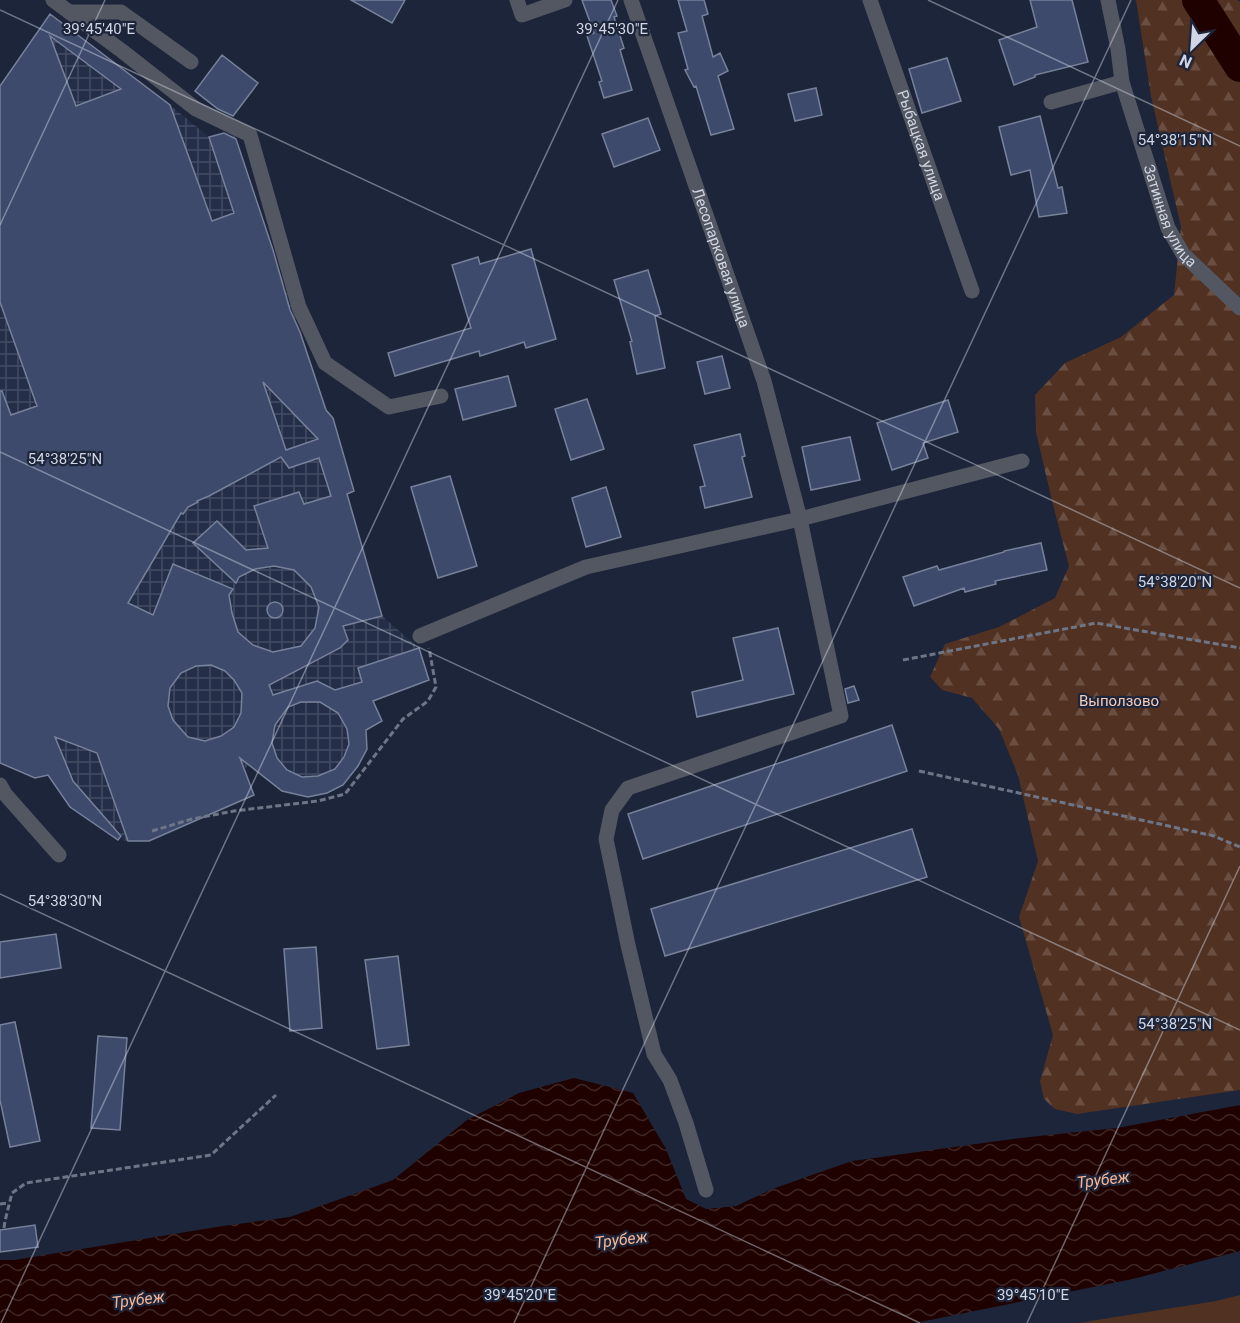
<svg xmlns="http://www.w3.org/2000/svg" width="1240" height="1323" font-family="Roboto,sans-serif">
  <defs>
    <pattern id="industrial-grid" width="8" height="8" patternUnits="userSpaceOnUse" patternTransform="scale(1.5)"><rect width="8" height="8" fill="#242e49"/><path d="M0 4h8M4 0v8" fill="none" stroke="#434c63"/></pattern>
    <pattern id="forest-firs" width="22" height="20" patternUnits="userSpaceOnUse" patternTransform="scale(1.5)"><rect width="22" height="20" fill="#513121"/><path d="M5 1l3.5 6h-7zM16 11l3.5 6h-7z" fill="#694e41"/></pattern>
    <pattern id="water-waves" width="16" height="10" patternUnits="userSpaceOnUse" patternTransform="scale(1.5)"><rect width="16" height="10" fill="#1f0200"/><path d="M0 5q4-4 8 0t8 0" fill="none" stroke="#3e2625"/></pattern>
  </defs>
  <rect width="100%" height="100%" fill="#1d253a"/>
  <path fill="url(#industrial-grid)" d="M50,14L170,105L209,137L233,131L326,410L333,418L354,491L347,494L382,616L419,648L429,680L374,701L382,721L366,730L367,749L358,766L343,785L327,793L308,797L256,763L244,768L254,795L149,841H123L119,829L97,825L70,807L48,776L35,778L0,763V86Z"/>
  <path fill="#513121" d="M1240,1295V1323H1078L1216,1301Z"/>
  <path fill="url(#forest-firs)" d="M1136,0H1237L1240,2V1090L1077,1114L1055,1109L1044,1099L1040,1081L1053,1035L1019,917L1038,861L1018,775L999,729L972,698L942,690L930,677L945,644L999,627L1055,598L1069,566L1052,501L1036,432L1035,395L1065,363L1121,337L1174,295L1181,227L1151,96Z"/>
  <path fill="url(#water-waves)" d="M574,1078L633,1093L666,1149L686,1199L706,1209L736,1206L775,1188L852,1161L1020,1138L1117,1128L1240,1105V1251L1133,1279L915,1323H0V1260H14L223,1226L290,1217L393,1180L467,1120L519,1093Z"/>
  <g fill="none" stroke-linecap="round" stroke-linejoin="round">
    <path stroke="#1f0200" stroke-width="32" d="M1198,0L1240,66"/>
  </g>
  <path fill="#3d4a6c" stroke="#77819a" stroke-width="1.5" fill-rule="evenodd" d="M351,0H405L392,23Z
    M582,0H611L617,16L614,17L624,48L620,50L632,90L604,98L599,82L602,81L587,36L594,33Z
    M678,0H704L708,14L702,16L713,57L720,53L728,71L718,76L734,129L711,135L696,86L694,87L685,70L688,69L678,33L687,31Z
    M1030,0H1072L1088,62L1035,75V77L1014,85L999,40L1037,27Z
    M50,14L170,105L212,221L234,213L209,137L224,133L236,139L273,250L290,310L300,332L326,410L333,418L354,491L347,494L382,616L343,626L348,640L340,648L269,685L273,695L317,681L335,690L362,682L358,668L419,648L429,680L373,701L382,721L366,730L367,749L358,766L343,785L327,793L308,797L282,791L240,758L254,795L149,841H128L97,753L55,737L73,781L121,836L118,840L70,807L48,775L35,778L0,763V391H2L11,415L37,406L0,302V86ZM50,36L121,89L76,106ZM263,382L318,439L286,450ZM281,457L289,468L319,458L331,496L304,504L299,492L254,506L268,548L246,550L217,521L193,543L236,583L239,577L255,569L274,566L294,570L311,587L319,607L315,628L301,646L273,652L253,645L238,632L232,613L229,595L233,589L173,564L153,615L128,603L181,513L183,514L188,507L198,502L197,501L209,496ZM211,665L225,671L234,680L242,693L241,713L234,727L221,736L205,741L188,737L173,720L168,706L170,688L181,673L196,666ZM301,702H320L338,713L347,729L349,744L344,757L335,769L318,776L302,777L287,770L277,758L272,743L275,725L288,707Z
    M222,55L258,83L233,116L218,109L195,91Z
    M947,58L961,101L922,113L909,69Z
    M816,88L822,115L795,121L788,94Z
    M1040,116L1058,188L1062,187L1067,213L1039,217L1030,170L1011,175L999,127Z
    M648,118L660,150L614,167L602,134Z
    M531,249L556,339L526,348L524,342L480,356L479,351L395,376L388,353L471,328L452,265L478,257L480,264Z
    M648,270L661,314L655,316L665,368L637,374L630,342L632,341L614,280Z
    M722,356L730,388L705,394L697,362Z
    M508,376L516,406L463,420L455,389Z
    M587,399L604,449L571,460L555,409Z
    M948,400L958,432L923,443L928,458L892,470L877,423Z
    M740,434L745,456L742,457L752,497L705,508L700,487L705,486L694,445Z
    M850,437L860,480L811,490L802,447Z
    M450,476L477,566L438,578L411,487Z
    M606,487L621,537L586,547L572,498Z
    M1041,543L1047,570L995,581L996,584L965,592L964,588L914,606L903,577L937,566L939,570L1004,552V551Z
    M267 610a8 8 0 1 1 16 0a8 8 0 1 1-16 0Z
    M778,628L794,694L697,717L692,692L743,680L733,638Z
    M854,686L859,700L848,703L845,689Z
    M892,725L907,771L643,859L628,814Z
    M912,829L927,877L665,956L651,909Z
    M56,934L61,968L0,978V942Z
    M316,947L322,1028L290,1031L284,949Z
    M398,956L409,1045L377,1049L365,960Z
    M15,1022L40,1141L10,1147L0,1100V1025Z
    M98,1036L127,1038L120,1130L91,1128Z
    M35,1225L38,1247L0,1252V1230Z"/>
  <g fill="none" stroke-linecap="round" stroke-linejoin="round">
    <path stroke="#6e7587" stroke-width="3" stroke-dasharray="6 3" stroke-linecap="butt" d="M903,660L1096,623L1240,648
      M919,771L1214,836L1240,847
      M152,831L192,819L234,811L318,801L345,794L403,719L428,701L436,687L429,648
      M0,1204L9,1203
      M4,1228L5,1221L12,1193L26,1183L211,1155L276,1095"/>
    <g stroke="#535762" stroke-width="15">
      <path d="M53,0L122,51L196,109L250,135L299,307L325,363L389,407L441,396"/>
      <path d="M517,0L522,15L565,0"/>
      <path id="s1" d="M631,0L764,381L800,519L841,716L628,788L612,810L606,839L628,945L654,1054L670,1080L686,1123L706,1190"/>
      <path id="s2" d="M870,0L972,291"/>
      <path id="s3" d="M1108,0L1118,49L1122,82L1168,228L1183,254L1240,308"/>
      <path d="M69,12H121L191,62"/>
      <path d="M1051,102L1122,82"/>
      <path d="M420,636L586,567L800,519L1022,461"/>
      <path d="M0,785L5,794L59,855"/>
    </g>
  </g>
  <path fill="none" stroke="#d0d6e4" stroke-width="1.5" stroke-opacity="0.45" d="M928,0L1240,146M0,10L1240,588M0,225L105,0M0,452L1240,1030M0,894L920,1323M1,1323L618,0M514,1323L1131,0M1027,1323L1240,866"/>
  <g text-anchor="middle" stroke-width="4.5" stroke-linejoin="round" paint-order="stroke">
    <g font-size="15" fill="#d0d6e4" stroke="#1d253a">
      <text dy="5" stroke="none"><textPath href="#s2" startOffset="154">Рыбацкая улица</textPath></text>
      <text dy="5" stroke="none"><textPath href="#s3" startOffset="226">Затинная улица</textPath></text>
      <text dy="5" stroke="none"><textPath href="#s1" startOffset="273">Лесопарковая улица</textPath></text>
    </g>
    <g font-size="15" fill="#f6cdba" stroke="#1d253a">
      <text x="1119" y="706">Выползово</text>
    </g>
    <g font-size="16" font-style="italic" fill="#f7b595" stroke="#1d253a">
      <text transform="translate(1103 1179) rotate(-7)" y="6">Трубеж</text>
      <text transform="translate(621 1239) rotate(-7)" y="6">Трубеж</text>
      <text transform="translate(138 1299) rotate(-7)" y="6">Трубеж</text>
    </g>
  </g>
  <g font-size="15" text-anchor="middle" fill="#d0d6e4" stroke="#1d253a" stroke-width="4.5" stroke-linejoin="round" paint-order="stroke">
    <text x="99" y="34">39°45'40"E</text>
    <text x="612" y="34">39°45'30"E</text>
    <text x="1175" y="145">54°38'15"N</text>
    <text x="65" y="464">54°38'25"N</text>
    <text x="1175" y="587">54°38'20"N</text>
    <text x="65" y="906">54°38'30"N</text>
    <text x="1175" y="1029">54°38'25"N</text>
    <text x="520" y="1300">39°45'20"E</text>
    <text x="1033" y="1300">39°45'10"E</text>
  </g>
  <g transform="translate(1192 48) rotate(205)" stroke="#1d253a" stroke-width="4.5" paint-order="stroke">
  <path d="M0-4.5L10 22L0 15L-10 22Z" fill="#d0d6e4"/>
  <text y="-9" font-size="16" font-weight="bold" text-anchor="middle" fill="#d0d6e4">N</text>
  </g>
</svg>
